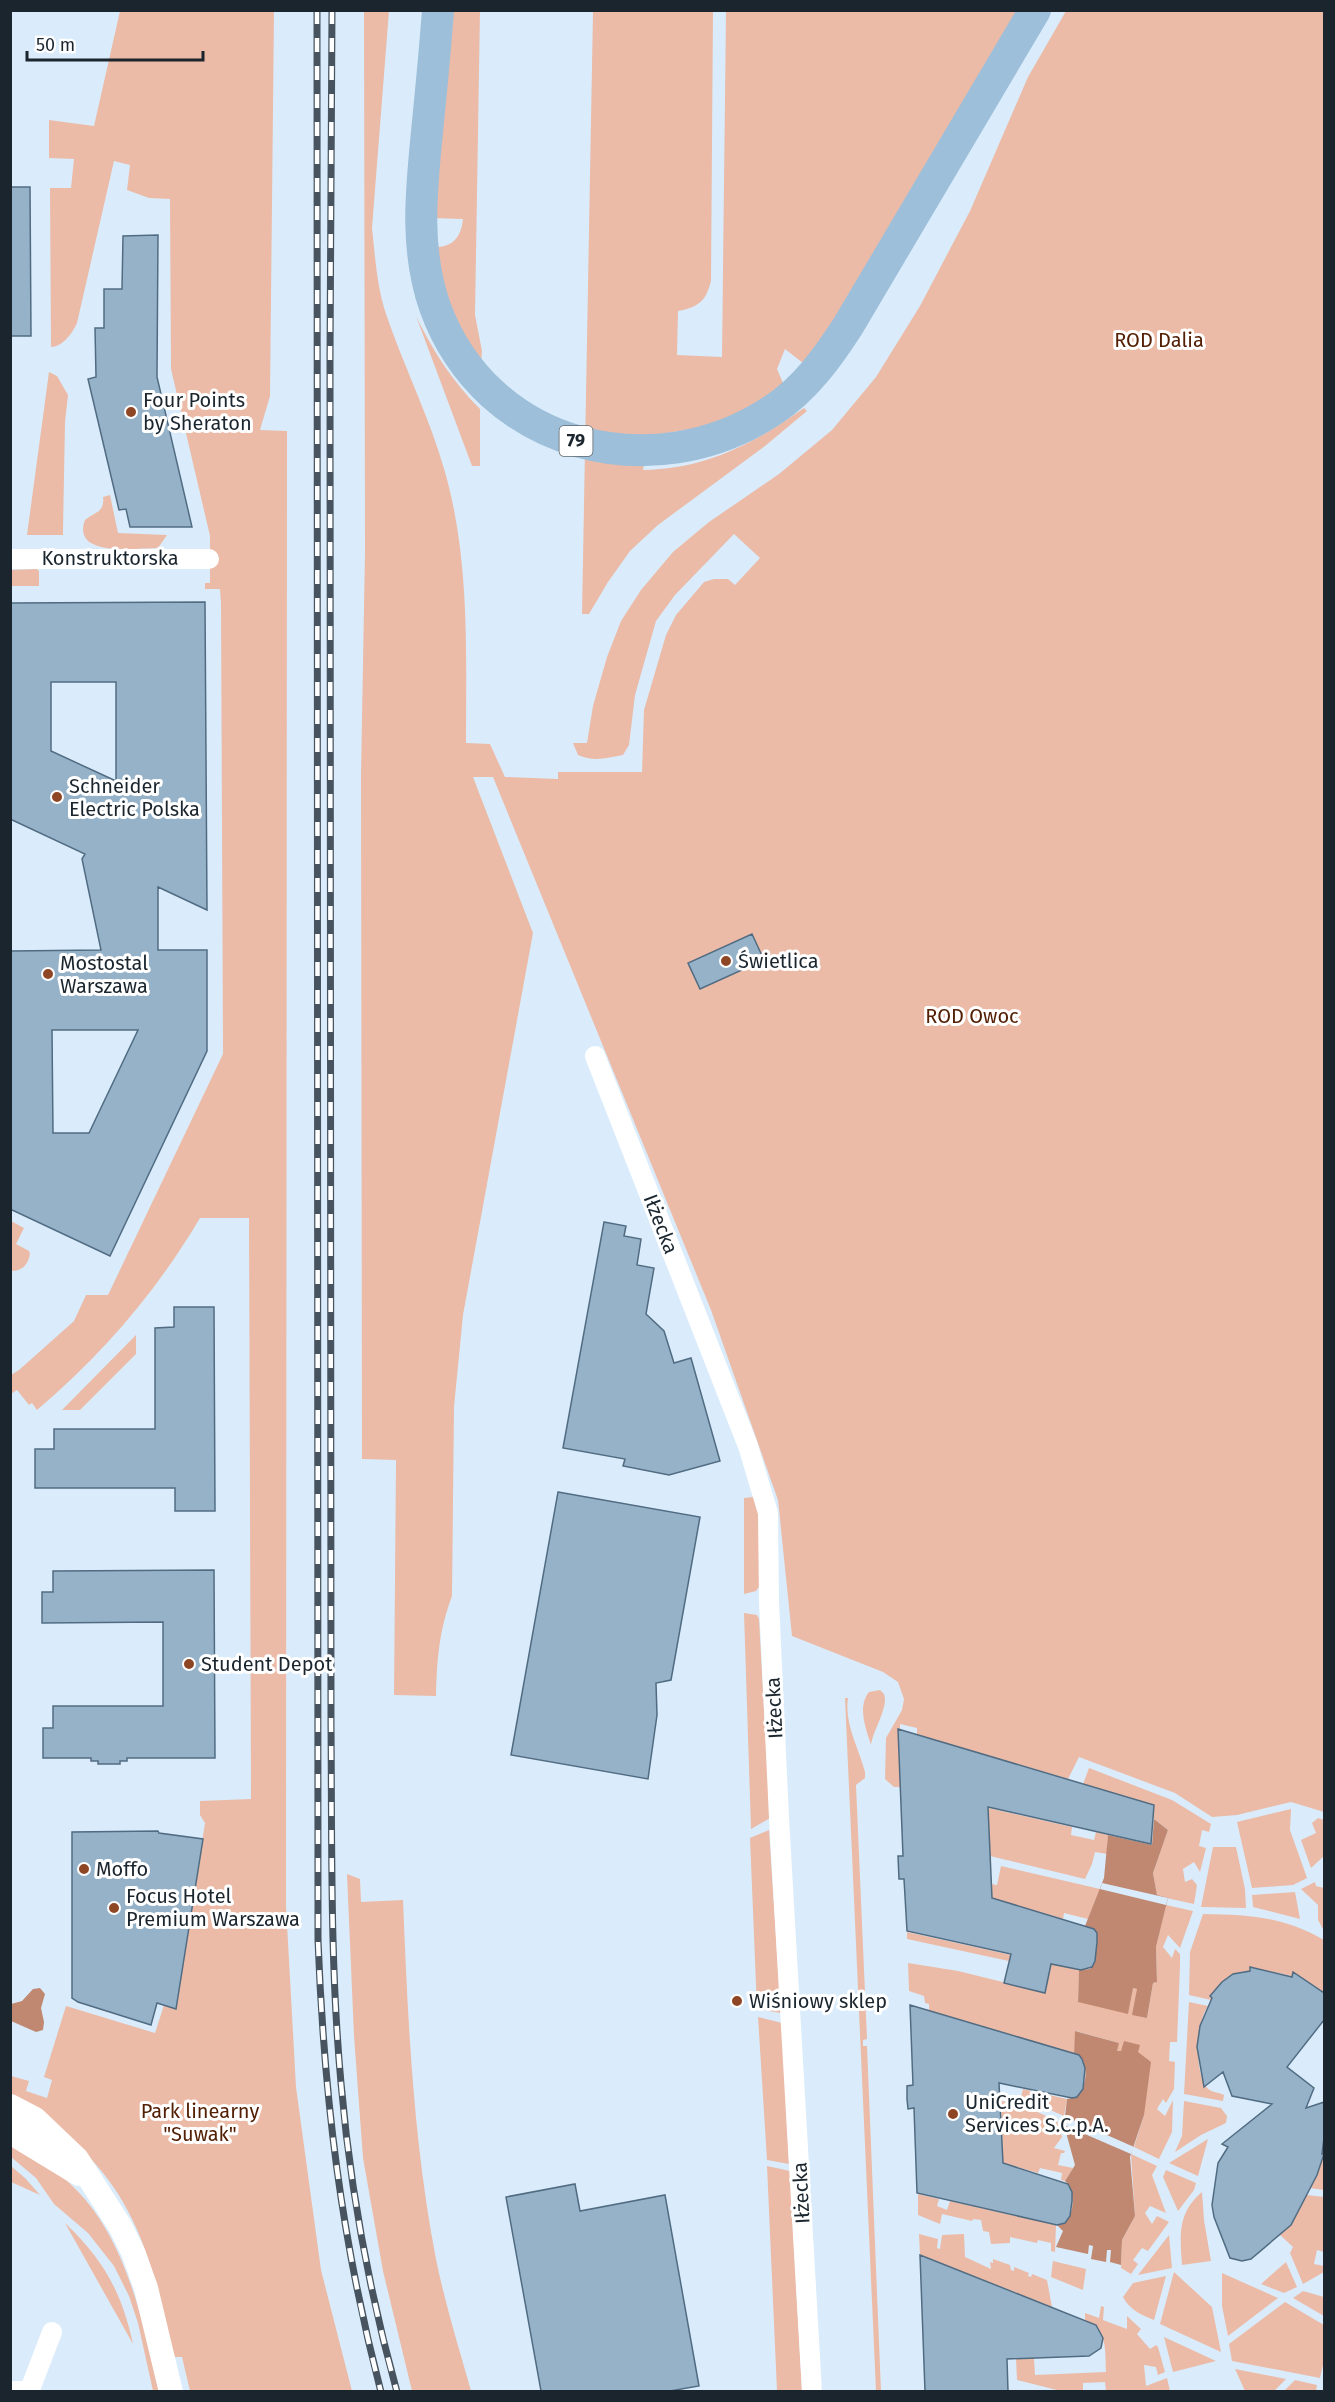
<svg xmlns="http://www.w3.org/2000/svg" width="1335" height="2402" font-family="'Fira Sans',sans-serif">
  <rect width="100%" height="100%" fill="#daecfb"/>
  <path fill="#ebbba7" d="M120,11H274L270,396L260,430L287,431L286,1906L296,2087L321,2270L352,2391H190L182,2357H174C157,2284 143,2212 88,2156C68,2136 34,2115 11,2098V2076L29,2081L26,2091L47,2098L52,2080L44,2077L66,2006L155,2033L164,2005L176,2009L205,1823L200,1815V1801L251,1799L249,1218H200C156,1292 103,1354 37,1410L32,1403L29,1405L17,1390L11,1394V1375L19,1370L74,1321L86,1295H108L223,1054L221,603L220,589H205V583H210V536L171,369L170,199L149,198L127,190L130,165L114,161L77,323C72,334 62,347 51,347L50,188H71L74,159L49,158V120L94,126Z
    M364,11H389L372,228C375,256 377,287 386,314C404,367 430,418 445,472C470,560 466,652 466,743L490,744L505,777L558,779V772H642L644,710L666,635L676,615L704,582L714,579H728L735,585L760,558L734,534L675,595L656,621L635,695L629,745L623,755C608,758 593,762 578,755L573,743H587L593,706L607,657L621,621L641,590L673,552L709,522L779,474L832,430L876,377L920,306L970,211L1028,77L1066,11H1324V1812L1291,1802L1237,1815L1212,1817L1175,1793L1079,1757L1068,1779L917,1735V1728L900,1724V1787H894L885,1779L886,1738L902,1710L904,1699L898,1682L883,1672L792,1636L778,1500L711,1310L493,777H473L533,933L463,1315L454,1407L452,1596C439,1631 437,1659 436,1696L394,1695L396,1460L362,1459L361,774L365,551Z
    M451,11H480L475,315L482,351L481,364L448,307L433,247C453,248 461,237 463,219L431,218Z
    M593,11H713L711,281C706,301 699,307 678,311L677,355L722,357L726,11H1020L825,335L803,363L785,349L777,369L783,383L765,400L709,426L649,436L643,470C706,469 753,444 804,408L807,411L765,446L658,525L630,551L608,582L589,614H582Z
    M416,316C433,351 452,381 480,409V466H472Z
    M49,372L57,376L68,395L65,422L63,532V535H27Z
    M110,495L118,533L167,535L158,548C137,548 71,558 85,520C95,512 105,512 103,497Z
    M37,569L39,571V586H11V570Z
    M11,1221L24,1228L16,1244L29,1251L30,1254C28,1265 22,1271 11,1271Z
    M136,1335V1354L80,1410H62Z
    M753,1497L758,1500L761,1584L756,1591L744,1594V1498Z
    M744,1613L757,1615L759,1619L770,1818L751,1829Z
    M880,1690L884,1694C889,1707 873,1730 871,1745C866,1729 857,1707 869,1692Z
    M845,1698H848C844,1724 859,1748 865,1772V1778L856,1785L867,2039L863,2040V2046H867L881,2391H876Z
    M1089,1768L1172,1800L1211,1824L1209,1832L1202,1830L1199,1846L1206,1848L1200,1872L1194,1862L1183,1869L1185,1882L1192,1879L1197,1885L1194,1904L1157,1896L1153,1873L1168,1830L1153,1818L1083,1784Z
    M988,1808L1072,1827L1071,1835L1094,1840L1096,1832L1108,1835L1107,1854L1095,1852L1092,1864L1085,1879L990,1856Z
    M1291,1809L1290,1830L1307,1878L1293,1885L1252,1888L1237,1822Z
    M1318,1818L1324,1820V1856L1311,1868L1301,1840L1316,1833L1312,1823Z
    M769,1830L781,2013L757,2009L750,1838Z
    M1213,1847H1236L1245,1889L1246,1908L1201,1907Z
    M1001,1866L1100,1889L1088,1919L1064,1913L1063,1919L991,1898V1884L997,1885Z
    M347,1874L360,1879L361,1902L403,1900C408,2021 413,2140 436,2259C445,2304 459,2348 471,2391H412L383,2271L363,2158L354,2036Z
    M1315,1882L1316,1886L1324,1888V1931L1318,1920V1905L1301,1889Z
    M1295,1892L1300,1919L1253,1907L1252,1895Z
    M1166,1905L1193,1911L1180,1948L1168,1935L1163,1947L1172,1958L1175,1949L1180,1954V1966L1177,2042H1170L1169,2061L1175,2062L1174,2089L1166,2103L1163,2099L1157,2109L1165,2116L1173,2100L1172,2132L1159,2159L1134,2147L1144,2115L1121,2052L1116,2051L1119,2043L1076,2031L1074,2054L929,2011V2004L925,2003L924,1996L909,1991L908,1963L958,1971L1044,1992L1050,1970L907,1939V1932L1079,1970L1078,2002L1133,1988L1137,1989L1147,2018L1153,1983L1157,1982L1156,1947Z
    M1203,1914C1250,1915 1282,1916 1324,1940V1995C1314,1975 1245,1962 1227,1978C1222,1982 1215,1994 1211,2000L1189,1995L1190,1952Z
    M1189,2002L1208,2006C1196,2022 1194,2072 1207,2088C1212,2093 1218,2092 1224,2095L1223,2101L1184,2094Z
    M758,2017L782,2023L789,2164L767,2160Z
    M1023,2089L1067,2099L1064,2116L1021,2097Z
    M1001,2101L1020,2104L1057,2121L1062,2137L1054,2148L1065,2151L1064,2153H1061L1058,2165L1073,2168L1065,2181L1061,2180L1062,2173L1040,2168L1038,2173L1003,2163Z
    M1184,2101L1221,2108L1227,2116L1226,2123L1201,2135L1175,2152L1182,2136Z
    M1324,2137V2190L1310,2188Z
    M1208,2139L1198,2176L1169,2163Z
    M11,2143C27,2153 45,2163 60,2175C125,2227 141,2316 159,2391H153L138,2323L129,2296L114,2266L88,2233L54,2204L36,2178L11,2157Z
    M1131,2154L1157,2166L1152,2175L1166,2213L1150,2206L1145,2213L1152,2224L1157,2216L1169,2222L1148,2251L1142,2248L1133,2260L1138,2264L1131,2274L1121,2268L1122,2240L1135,2216Z
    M11,2166L25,2178L40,2195L11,2182Z
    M767,2166L790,2171L802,2391H777Z
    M1166,2170L1196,2183L1194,2190L1178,2211L1163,2177Z
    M1202,2192L1204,2220L1211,2261L1182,2265C1180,2236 1177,2213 1202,2192Z
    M918,2194L939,2199L937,2206L947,2210L950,2201L1056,2225L1055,2252L1051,2251V2243L1038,2240L1037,2243L1010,2237V2243L991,2244L989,2232L983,2231L981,2220L973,2219L972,2221L942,2214L940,2224L918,2215Z
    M1307,2195L1324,2197V2252L1317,2250L1314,2264L1324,2266V2272L1303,2284L1290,2253L1293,2247L1279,2234Z
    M65,2223C104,2260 122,2293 133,2344Z
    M919,2234L938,2239L937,2248L940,2249L942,2235L964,2234L965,2257L991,2269L990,2262L993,2263V2259L1010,2265L1011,2270L1014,2271V2267L1029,2273L1028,2276L1031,2277L1032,2274L1047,2280L1052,2307L920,2255Z
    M1169,2235L1172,2268L1138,2275Z
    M1053,2261L1086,2269L1083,2290L1051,2277Z
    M1286,2262L1297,2287L1284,2293L1261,2284Z
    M1174,2272L1212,2307L1221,2352L1160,2324Z
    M1222,2273L1278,2298L1228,2336L1222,2306Z
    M1166,2276L1154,2320C1141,2315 1129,2309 1123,2297L1133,2283Z
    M1303,2291L1324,2297V2316L1293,2298Z
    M1285,2302L1324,2325V2361L1320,2378L1232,2361L1229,2344Z
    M1101,2306L1104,2307L1103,2320L1127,2329V2316L1141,2329L1137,2334L1150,2349L1156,2345L1158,2347L1165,2372L1158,2375L1156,2367L1144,2365L1146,2386L1167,2378L1170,2391H1106L1105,2382L1083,2383V2391H1061L1017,2380L1016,2359L1034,2358L1035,2375L1106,2372C1105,2351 1108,2329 1085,2321V2313L1099,2318Z
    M1164,2337L1216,2361L1173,2372Z
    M1235,2369L1286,2379L1274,2391H1245Z
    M1295,2380L1317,2385L1316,2391H1284Z"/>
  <path fill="#c08870" d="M1154,1819L1168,1830L1153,1873L1157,1895L1168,1898L1156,1947L1157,1982L1153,1983L1147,2018L1132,2015L1137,1989L1133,1988L1128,2014L1078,2002L1079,1970L1090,1969L1095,1961L1097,1934L1093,1929L1085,1926L1104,1878L1108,1835L1152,1845Z
    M40,1988L45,1994L41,2008L44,2022L43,2030L36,2032L11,2021V2004L22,2001L33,1989Z
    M1075,2031L1119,2043L1117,2051H1121L1124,2041L1140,2045L1138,2052L1151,2062L1144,2115L1130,2157L1135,2216L1122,2240L1121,2265L1110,2262L1111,2250H1107L1106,2262L1091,2259L1093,2246L1089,2245L1088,2254L1056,2247L1063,2231L1057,2225L1065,2223C1075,2213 1075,2191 1065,2181L1075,2165L1064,2125L1067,2099C1084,2097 1090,2074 1082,2059L1074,2054Z"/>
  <path fill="#daecfb" d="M1102,1883L1168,1898L1166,1905L1100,1889Z
    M1064,2116L1134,2147L1131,2154L1064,2125Z"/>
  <path fill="#95b2c9" stroke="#516c82" stroke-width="1.5" fill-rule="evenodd" d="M10,187H30L31,336H10Z
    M158,235L157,377L192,527H130L126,509L119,510L88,379L96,377L95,328H104V289H122L123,236Z
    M205,602L207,910L158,887V950H207V1051L110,1256L10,1209V951L101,950L82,859L85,854L10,819V603ZM51,682H116V781L51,751ZM52,1030H138L89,1133H53Z
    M752,934L764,960L700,989L688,963Z
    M604,1222L626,1226L624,1236L641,1239L637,1265L654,1268L646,1314L664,1331L674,1363L691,1358L720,1461L669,1475L623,1466L625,1459L563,1448Z
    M174,1307H214L215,1511H175V1488H35V1449H54V1429H155V1328L174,1327Z
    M558,1492L700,1517L671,1680L656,1683L657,1715L648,1779L511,1755Z
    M214,1570L215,1758H127V1761H120V1764H98V1761H91V1758H43V1728H53V1706H163V1622L42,1623V1592H53V1571Z
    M898,1729L1154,1805L1151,1844L988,1807L992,1898L1094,1929L1097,1933V1942L1095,1961L1092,1967L1081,1970L1051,1964L1045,1993L1004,1983L1011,1954L907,1931L904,1879H899L898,1856H903Z
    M158,1831L159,1833L203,1839L176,2009L157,2003L151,2025L78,2002L72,1998V1832Z
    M1250,1967L1292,1977L1293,1972L1324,1993V2020L1287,2067L1314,2088L1306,2108L1324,2102V2138L1322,2154H1324L1317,2175L1291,2225L1251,2259L1242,2261L1230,2258L1214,2217L1212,2205L1218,2163L1228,2147L1222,2144L1272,2104L1232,2096L1223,2072L1204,2087L1197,2047L1200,2026L1212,1998L1210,1996L1222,1982L1233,1974L1250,1971Z
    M910,2005L1079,2055L1082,2059L1085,2068L1083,2089L1077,2097L1072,2098L999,2083L1003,2163L1068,2184L1072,2192V2201L1070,2216L1065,2223L1057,2225L917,2193L914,2108L908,2109L907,2099V2086L913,2085Z
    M575,2184L580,2211L665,2195L699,2386L670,2391H541L506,2197Z
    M920,2255L1096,2325L1103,2338L1101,2348L1089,2356L1007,2359L1008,2391H925Z"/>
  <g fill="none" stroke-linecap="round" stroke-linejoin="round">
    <path stroke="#fff" stroke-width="20" d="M10,559H209
      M595,1056L748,1446L768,1513L769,1602L779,1818L812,2392
      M10,2391H30
      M29,2392L52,2332"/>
    <path stroke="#fff" stroke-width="24" d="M10,2106L35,2119L77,2159L120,2226L133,2252L146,2288L171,2392
      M10,2132L79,2174"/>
    <path stroke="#9dbfda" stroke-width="32" d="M438,10C435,51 431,92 427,132C421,192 415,250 435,307C486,448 653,490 773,410C805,389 828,357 848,326L1035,10"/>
    <g stroke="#47545f" stroke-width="7">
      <path id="rail" d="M317,10L318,1940C324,2097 341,2239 381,2392
        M332,10L330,357L331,1724C332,1843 330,1964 341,2083C350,2187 369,2291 397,2392"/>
    </g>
    <use href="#rail" stroke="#fff" stroke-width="4.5" stroke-dasharray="14" stroke-linecap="butt"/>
  </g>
  <g fill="#8e4625" stroke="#fff" stroke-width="2">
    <circle cx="131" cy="412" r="6"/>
    <circle cx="57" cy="797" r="6"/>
    <circle cx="726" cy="961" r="6"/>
    <circle cx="48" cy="974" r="6"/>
    <circle cx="189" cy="1664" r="6"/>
    <circle cx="84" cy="1869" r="6"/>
    <circle cx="114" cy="1908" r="6"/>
    <circle cx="737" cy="2001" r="6"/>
    <circle cx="953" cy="2114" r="6"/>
  </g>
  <g text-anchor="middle" stroke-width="6" stroke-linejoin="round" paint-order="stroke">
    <rect fill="#fff" stroke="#5f666d" stroke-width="1.5" x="559.5" y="426" width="33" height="30" rx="4.5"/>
    <g font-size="18" font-weight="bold" fill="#1a252e">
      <text x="576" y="447">79</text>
    </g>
    <g font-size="20" fill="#542005" stroke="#fff">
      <text x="1159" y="347">ROD Dalia</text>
      <text x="972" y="1023">ROD Owoc</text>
      <text x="200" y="2118">Park linearny<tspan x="200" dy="23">"Suwak"</tspan></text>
    </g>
    <g font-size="20" fill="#1a252e" stroke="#fff" text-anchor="start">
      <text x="143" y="407">Four Points<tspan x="143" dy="23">by Sheraton</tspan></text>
      <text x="69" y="793">Schneider<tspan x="69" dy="23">Electric Polska</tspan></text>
      <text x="738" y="968">Świetlica</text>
      <text x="60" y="970">Mostostal<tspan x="60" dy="23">Warszawa</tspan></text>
      <text x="201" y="1671">Student Depot</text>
      <text x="96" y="1876">Moffo</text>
      <text x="126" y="1903">Focus Hotel<tspan x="126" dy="23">Premium Warszawa</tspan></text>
      <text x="749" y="2008">Wiśniowy sklep</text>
      <text x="965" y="2109">UniCredit<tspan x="965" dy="23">Services S.C.p.A.</tspan></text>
    </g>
    <g font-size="20" fill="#1a252e" stroke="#fff">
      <text x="110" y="565">Konstruktorska</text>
      <text transform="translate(661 1224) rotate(69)" y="7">Iłżecka</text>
      <text transform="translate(774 1708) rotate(-93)" y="7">Iłżecka</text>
      <text transform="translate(801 2193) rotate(-93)" y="7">Iłżecka</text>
    </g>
  </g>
  <rect width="1335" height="2402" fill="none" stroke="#1a252e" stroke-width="24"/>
  <path d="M27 51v9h176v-9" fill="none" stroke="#1a252e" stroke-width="3"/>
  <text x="36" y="51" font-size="18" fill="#1a252e" stroke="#ffffff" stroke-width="4.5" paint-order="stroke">50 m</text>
</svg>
